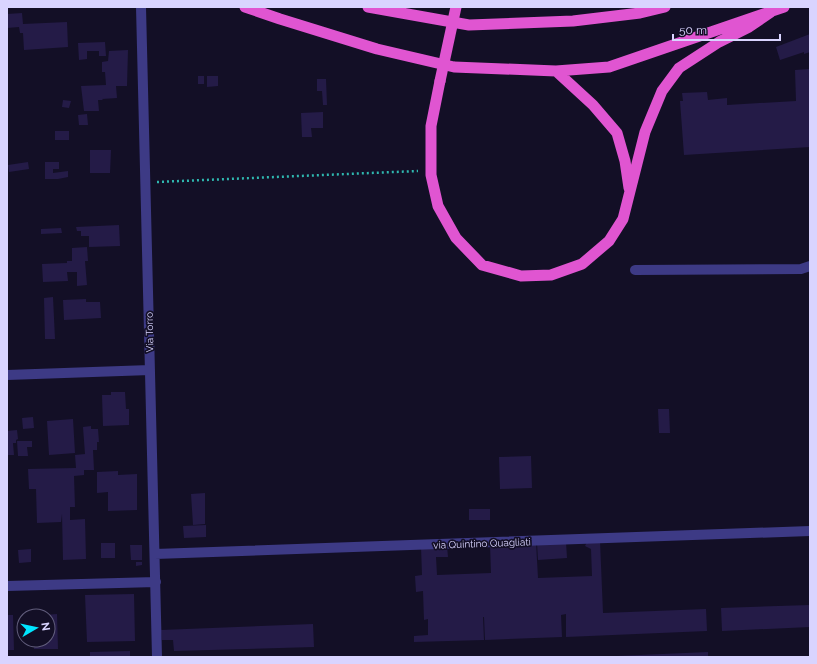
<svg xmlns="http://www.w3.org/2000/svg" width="817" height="664" font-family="Raleway,sans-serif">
  <rect width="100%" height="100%" fill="#130f26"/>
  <path fill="#241b47" d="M22,13L23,24L67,22L68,47L24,50L23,33H20L19,27L7,28V14Z
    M810,34V52L804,54V52L780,60L776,47Z
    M105,42L106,56H99V51H87V59L79,60L78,43Z
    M128,50L127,86H116L117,98L102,99L103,100H98L99,111H84L81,86L106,85L105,72H102V62L108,61L109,51Z
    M810,69V147L684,155L680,101H683L682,93L707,92L708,100L727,98V105L796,101L795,70Z
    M198,76H204V84H198Z
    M207,76H218V86L207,87Z
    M317,79H326L327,105H323L322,91H317Z
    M63,100L71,101L69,108L62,107Z
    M323,112V128H311L312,137H302L301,113Z
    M87,114L88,125H79L78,115Z
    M55,131H69V140H55Z
    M90,150H111L110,173H90Z
    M28,162L29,169L9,172L8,165Z
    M45,162H59V169H53V173L68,171V177L58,179H45Z
    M119,225L120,246L89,247V236H81V231H77L76,227Z
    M61,228L62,233L41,234V229Z
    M87,247L88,261H85L87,285L77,286V272H67L68,281L43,282L42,264L67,263V261H72V248Z
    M53,297L55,339H45L44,298Z
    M86,299V302H100L101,318L64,320L63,300Z
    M111,392H125L126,409H129V425L103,426L102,395H111Z
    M658,409H669L670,433H659Z
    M33,417L34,428L23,429L22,418Z
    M73,419L75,453L49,455L47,421Z
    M91,426V429H98L99,442H97V450H93L94,470H84V475L74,476L75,507H70V520L85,519L86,559L63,560L62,514L61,522L37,523L36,489H29L28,469L76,468L75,455L85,454L83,427Z
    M17,430L18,439L16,440V443H13L14,455H7V431Z
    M17,441H32V447H27L28,456H18Z
    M531,456L532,488L500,489L499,457Z
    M118,471V475L137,474V510L108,511V492L97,493V472Z
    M205,493V524L193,525L191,494Z
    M469,509H490V520H469Z
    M206,525V537L184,538L183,526Z
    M600,541L603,613L706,609L707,631L566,637V614L561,615L562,637L485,640L484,617H483L484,640L414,642V636L428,635V619L424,620L423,591L416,592L415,576L422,575L421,547L447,546L448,557H436L437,575L491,573L490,544L536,542L538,578L592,576L591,549L585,546L587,542Z
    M566,542L567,558L538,560L537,543Z
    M101,543H115V558H101Z
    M130,545H142V560H131Z
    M31,549V562L19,563L18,550Z
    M136,562H142V565L136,566Z
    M134,594L135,641L87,642L85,595Z
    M810,605V627L722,631L721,608Z
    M57,614L58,649H34L33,640H48V616H45V615Z
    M7,615H13L14,650H7Z
    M313,624L314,647L174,651L173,640H162L161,630Z
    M130,651V657H90V652Z
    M708,652V657H616V656Z"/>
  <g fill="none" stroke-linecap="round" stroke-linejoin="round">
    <path stroke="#2fb8b0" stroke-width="2.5" stroke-dasharray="2 3" stroke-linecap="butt" d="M157,182L418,171"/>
    <path stroke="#3d3a85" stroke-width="10" d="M141,7L157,657
      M635,270L801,269L810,266
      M7,375L150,370
      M155,554L810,531
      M7,586L156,582"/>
    <path stroke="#e055d1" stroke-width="11" d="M245,7L280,19L377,49L454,67L556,71L609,67L784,7
      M368,7L469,25L573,21L640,13L665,7
      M556,71L593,105L617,133L625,161L629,188
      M440,81L431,126V175L438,206L456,238L482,265L521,276L551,275L582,264L609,241L623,219L645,132L662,91L679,68L719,42L749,27L771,12"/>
    <path stroke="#e055d1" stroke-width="11" d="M440,81L456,7"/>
  </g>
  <g text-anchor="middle" stroke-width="3.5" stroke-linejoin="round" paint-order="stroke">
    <g font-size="10" fill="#d9d4ff" stroke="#130f26">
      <text transform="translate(149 332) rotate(-91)" y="4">Via Torro</text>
      <text transform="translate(482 543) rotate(-2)" y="4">via Quintino Quagliati</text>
    </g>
  </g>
  <rect width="817" height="664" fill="none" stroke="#d9d4ff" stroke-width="16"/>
  <g transform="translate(36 628) rotate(81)"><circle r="19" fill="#130f26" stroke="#625e7d"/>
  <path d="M0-3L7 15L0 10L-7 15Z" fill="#00e5ff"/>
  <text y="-6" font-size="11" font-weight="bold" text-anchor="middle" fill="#d9d4ff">N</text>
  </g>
  <path d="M673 34v6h107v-6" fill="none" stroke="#d9d4ff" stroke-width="2"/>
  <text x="679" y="34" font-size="12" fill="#d9d4ff" stroke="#130f26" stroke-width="3" paint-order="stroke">50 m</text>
</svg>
